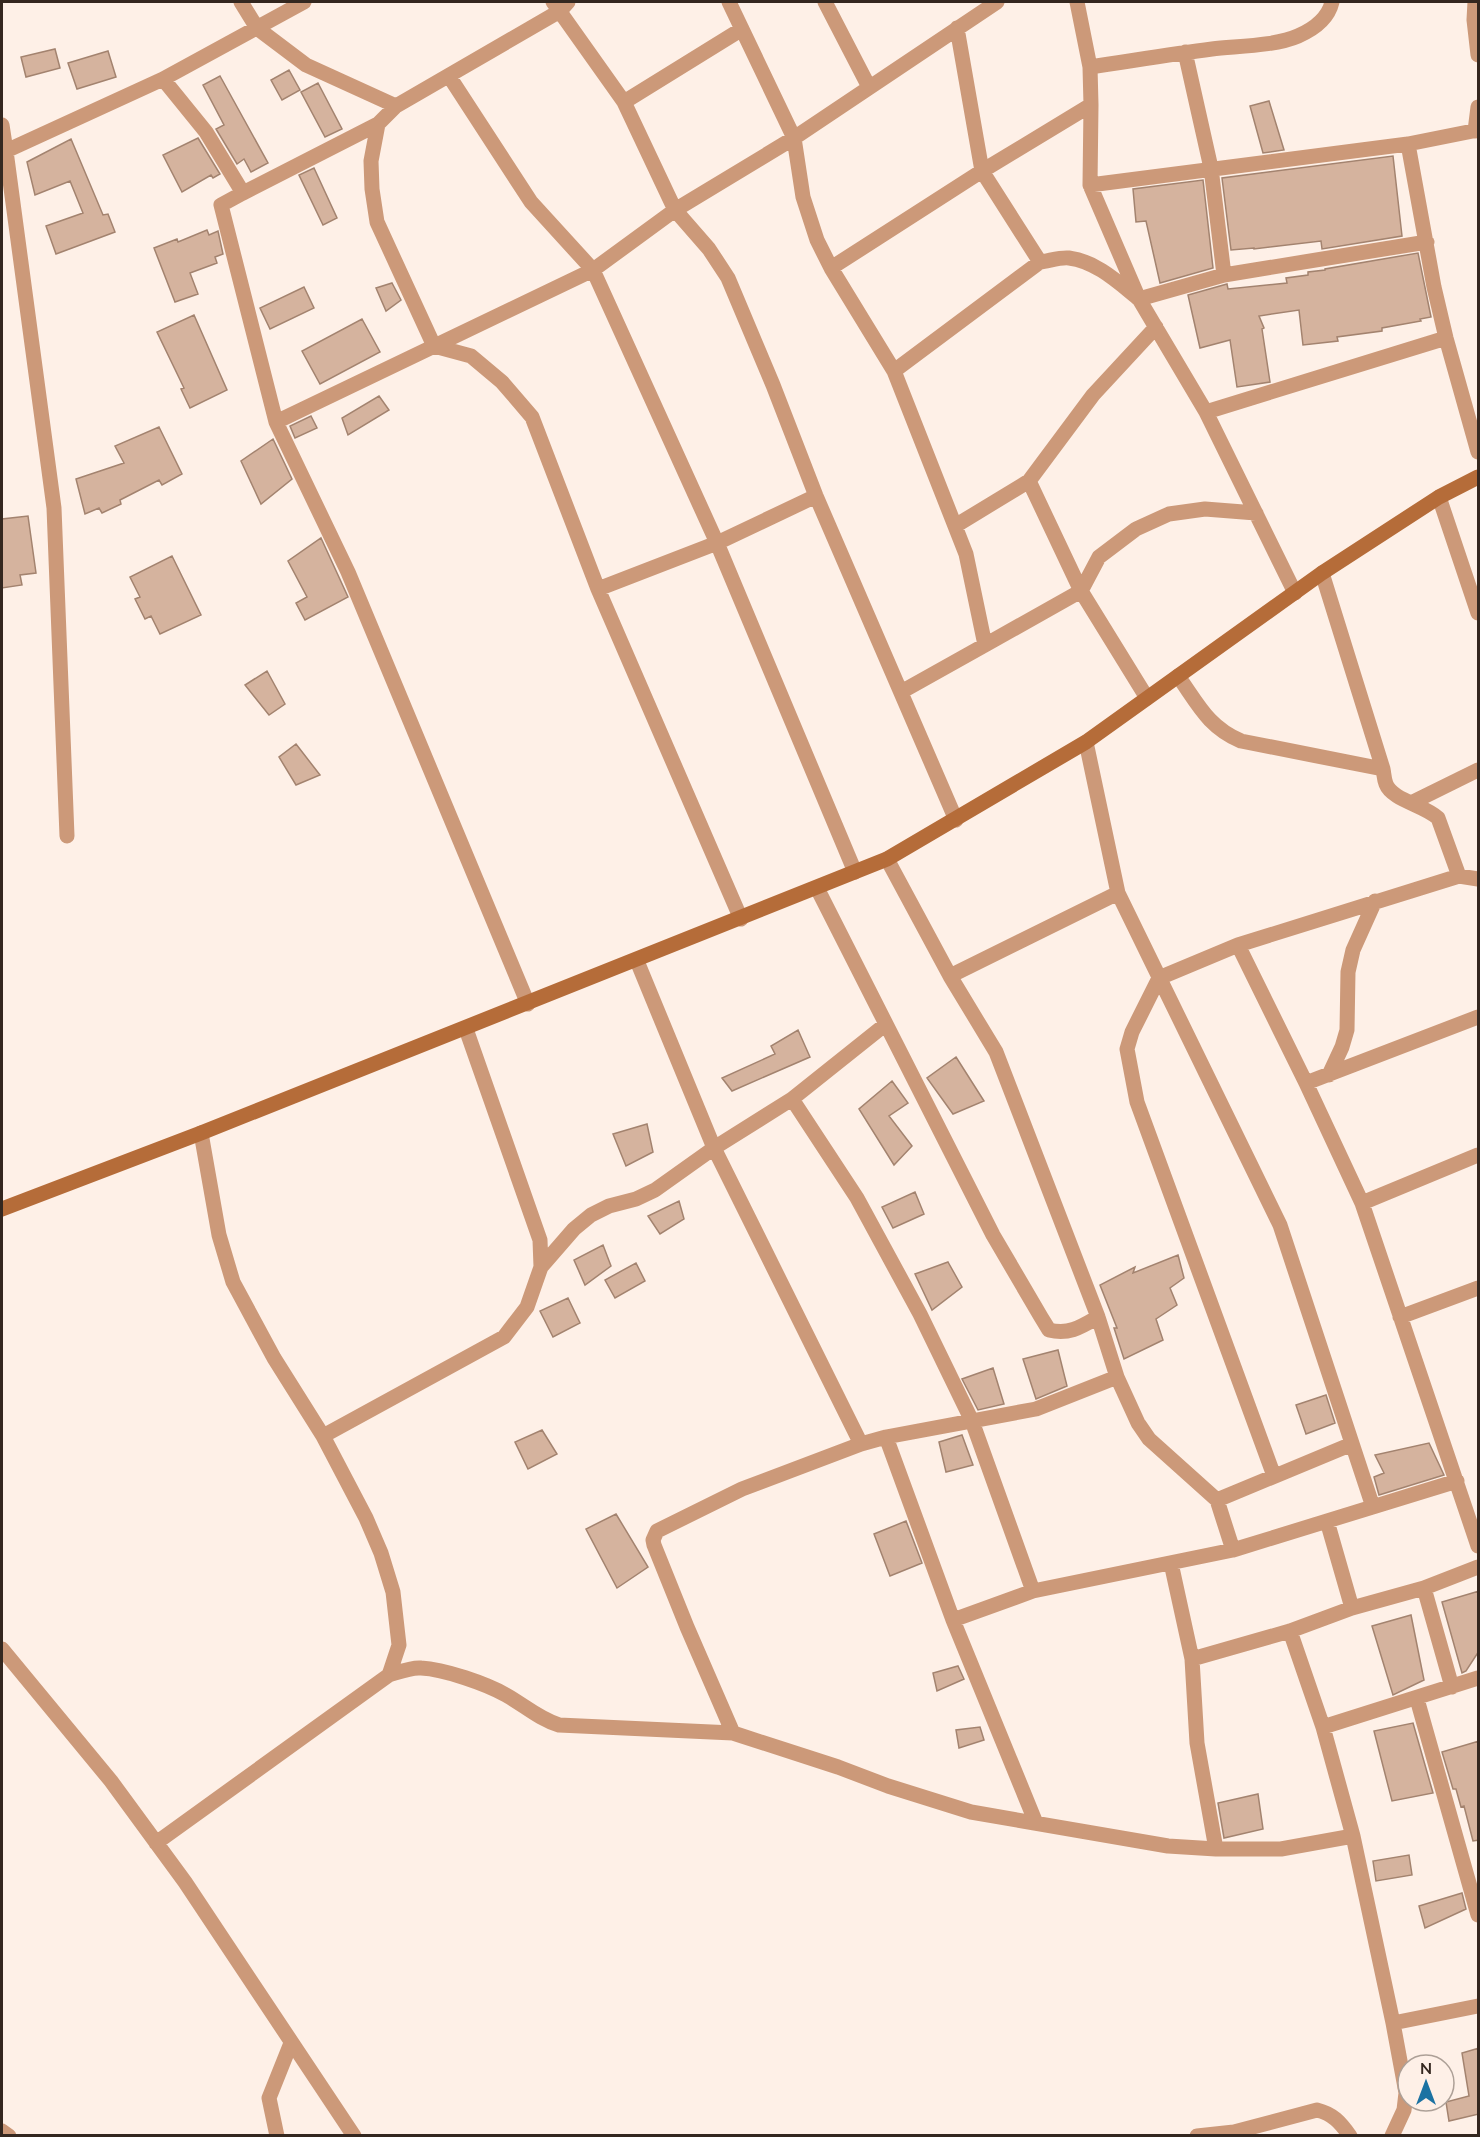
<svg xmlns="http://www.w3.org/2000/svg" width="1480" height="2137" font-family="Mulish,sans-serif">
  <rect width="100%" height="100%" fill="#fef0e7"/>
  <path fill="#d5b39e" stroke="#a3836f" stroke-width="1.5" d="M55,49L60,68L26,77L21,57Z
    M108,51L116,77L77,89L68,63Z
    M289,70L300,90L282,100L271,80Z
    M220,76L268,163L251,172L244,159L237,164L216,129L224,125L203,85Z
    M318,83L342,129L325,137L301,92Z
    M1269,101L1284,150L1263,153L1250,106Z
    M198,138L220,174L213,178L211,175L182,192L163,155Z
    M71,139L103,215L108,214L115,232L56,254L46,226L83,213L70,181L35,195L27,162Z
    M1393,156L1402,236L1322,249L1321,241L1254,249V248L1231,250L1222,178Z
    M314,168L337,218L323,225L299,175Z
    M1203,180L1213,268L1160,283L1146,221L1136,222L1133,189Z
    M207,230L209,235L218,231L223,254L215,257L217,263L190,273L198,294L175,302L154,248L177,239L178,242Z
    M1418,253L1431,317L1420,319L1421,321L1382,328V331L1337,337L1338,341L1303,345L1299,310L1259,316L1264,328L1262,329L1270,382L1237,387L1230,340L1200,348L1188,295L1227,284L1228,289L1287,283L1286,278L1308,275V272L1325,270V269Z
    M392,283L401,300L386,311L376,288Z
    M304,287L314,308L270,329L260,308Z
    M194,315L227,390L190,408L181,389L184,388L157,332Z
    M362,319L380,352L320,384L302,351Z
    M379,396L389,410L348,435L342,418Z
    M311,416L317,428L295,438L290,426Z
    M159,427L182,474L162,485L159,480L120,500L121,504L102,513L99,508L85,514L76,479L124,463L115,446Z
    M273,439L292,479L261,504L241,461Z
    M28,516L36,573L20,575L22,585L2,588V519Z
    M321,538L348,597L305,620L296,603L307,597L288,561Z
    M172,556L201,615L160,634L151,616L145,619L135,599L140,597L130,577Z
    M267,671L285,704L269,715L245,685Z
    M296,744L320,775L296,785L279,757Z
    M798,1030L810,1057L732,1091L722,1078L775,1054L771,1046Z
    M956,1057L984,1101L953,1114L927,1078Z
    M892,1081L908,1103L889,1116L912,1146L894,1165L859,1109Z
    M647,1124L653,1152L626,1166L613,1134Z
    M915,1192L924,1214L893,1228L882,1207Z
    M679,1201L684,1219L660,1234L648,1216Z
    M603,1245L611,1266L585,1285L574,1260Z
    M1178,1255L1184,1278L1170,1288L1177,1305L1156,1319L1163,1340L1124,1359L1114,1328H1117L1100,1285L1135,1267L1133,1273Z
    M948,1262L962,1287L932,1310L915,1274Z
    M636,1263L645,1281L615,1298L605,1280Z
    M568,1298L580,1323L553,1337L540,1311Z
    M1058,1350L1067,1386L1036,1399L1023,1359Z
    M993,1368L1004,1404L978,1410L962,1379Z
    M1326,1395L1335,1423L1306,1434L1296,1405Z
    M542,1430L557,1454L528,1469L515,1442Z
    M962,1435L973,1465L946,1472L939,1442Z
    M1429,1443L1444,1475L1379,1495L1374,1477L1384,1473L1375,1455Z
    M616,1514L648,1567L617,1588L586,1529Z
    M906,1521L922,1563L890,1576L874,1534Z
    M1479,1591V1651L1466,1671L1462,1673L1442,1602Z
    M1411,1615L1424,1680L1393,1695L1372,1626Z
    M958,1666L964,1679L937,1691L933,1673Z
    M1413,1723L1433,1793L1392,1801L1374,1731Z
    M980,1727L984,1740L959,1748L956,1730Z
    M1479,1741V1840L1473,1841L1464,1806L1461,1807L1456,1789H1453L1442,1752Z
    M1258,1794L1263,1829L1224,1838L1218,1803Z
    M1409,1855L1412,1875L1376,1881L1373,1861Z
    M1462,1893L1466,1909L1425,1928L1419,1906Z
    M1479,2048V2114L1449,2121L1446,2102L1469,2096L1462,2053Z"/>
  <g fill="none" stroke-linecap="round" stroke-linejoin="round">
    <path stroke="#cc9979" stroke-width="15" d="M241,2L257,28L306,65L396,106
      M553,2L624,102L675,210L709,249L728,278L773,385L816,496L956,820
      M825,2L869,87
      M1077,2L1090,67L1091,105L1090,185L1139,299L1206,412
      M1475,2L1474,20L1478,55
      M1185,52L1211,168L1224,275
      M1090,67C1131,61 1171,54 1212,49C1238,46 1275,46 1298,36C1314,29 1328,19 1332,2
      M449,76L531,202L593,270L717,543L855,872
      M163,79L206,132L243,193L221,205L276,422L348,572L528,1004
      M624,102L742,29
      M2,125L6,151L2,155
      M1475,131L1478,107
      M1408,144L1434,287L1446,338L1478,452
      M1090,185L1408,144L1478,130
      M243,193L378,124
      M1040,262C1049,261 1060,257 1069,258C1096,261 1119,283 1139,299L1224,275L1427,242
      M831,268L982,171L957,28
      M434,346L471,356L502,382L532,417L598,589L741,919
      M434,346L377,222L372,189L371,161L378,124L396,106L560,11L568,2
      M894,371L1040,262L982,171L1091,105
      M276,422L593,270L675,210L794,138L729,2
      M1029,481L1093,395L1156,327
      M1439,497L1478,613
      M955,526L1029,481L1081,591L1099,557L1136,529L1169,514L1205,509L1256,513
      M1322,573L1383,769C1384,774 1384,779 1386,784C1392,800 1424,805 1438,818L1459,876
      M598,589L717,543L816,496
      M1295,593L1206,412L1446,338
      M985,645L1081,591L1147,698
      M1178,676C1198,704 1208,727 1241,741L1383,769
      M901,692L985,645L966,554L955,526L894,371L831,268L817,240L803,197L794,138L997,2
      M1086,742L1118,893L1280,1225L1373,1507
      M1413,802L1478,770
      M67,836L54,508L6,151L163,79L304,2
      M887,859L950,976L996,1052L1098,1317L1117,1377L1138,1423L1149,1439L1217,1500L1233,1550
      M817,888L993,1235L1041,1317L1049,1330C1069,1335 1081,1327 1098,1317
      M1238,945L1306,1083L1362,1203L1478,1546
      M637,961L714,1148L861,1444
      M950,976L1118,893
      M1329,1075L1342,1047L1347,1030L1348,972L1353,950L1375,901
      M1306,1083L1478,1017
      M792,1099L857,1198L920,1314L972,1421L1033,1591
      M1362,1203L1478,1155
      M541,1267L574,1229L591,1215L609,1206L636,1199L655,1190L714,1148L792,1099L886,1024
      M1400,1317L1478,1288
      M323,1436L504,1337L527,1307L541,1267L540,1240L466,1029
      M886,1437L953,1620L1036,1823
      M1274,1476L1137,1102L1127,1049L1132,1032L1159,978L1238,945L1459,876L1478,879
      M1217,1500L1352,1444
      M1327,1521L1352,1608
      M1171,1563L1192,1659L1197,1743L1216,1849
      M1424,1588L1452,1687
      M953,1620L1033,1591L1233,1550L1457,1481
      M1290,1631L1323,1727L1353,1836L1393,2023L1406,2093L1404,2110L1392,2136
      M2,1649L111,1781L185,1882L354,2136
      M1192,1659L1290,1631L1352,1608L1424,1588L1478,1567
      M389,1675C399,1672 412,1667 421,1668C444,1669 487,1684 506,1695C524,1705 539,1719 559,1725L733,1733L838,1767L888,1786L971,1812L1168,1846L1216,1849H1281L1353,1836
      M1417,1699L1478,1915
      M1323,1727L1478,1678
      M733,1733L687,1627L654,1545L653,1540L657,1531L742,1489L861,1444L886,1437L1036,1409L1117,1377
      M156,1843L389,1675L399,1645L393,1592L381,1553L366,1518L323,1436L274,1358L233,1282L219,1235L201,1133
      M1393,2023L1478,2006
      M2,2131L9,2136
      M277,2136L269,2098L291,2043
      M1197,2136L1234,2132L1317,2110C1333,2114 1340,2122 1350,2136"/>
    <path stroke="#b56c39" stroke-width="15" d="M2,1209L201,1133L887,859L1086,742L1322,573L1439,497L1478,477"/>
  </g>
  <rect width="1480" height="2137" fill="none" stroke="#34271f" stroke-width="6"/>
  <g transform="translate(1426 2083)"><circle r="28" fill="#fef0e7" stroke="#ada097" stroke-width="1.5"/>
  <path d="M0-4.5L10 22L0 15L-10 22Z" fill="#1b72a2"/>
  <text y="-9" font-size="16" font-weight="bold" text-anchor="middle" fill="#34271f">N</text>
  </g>
</svg>
